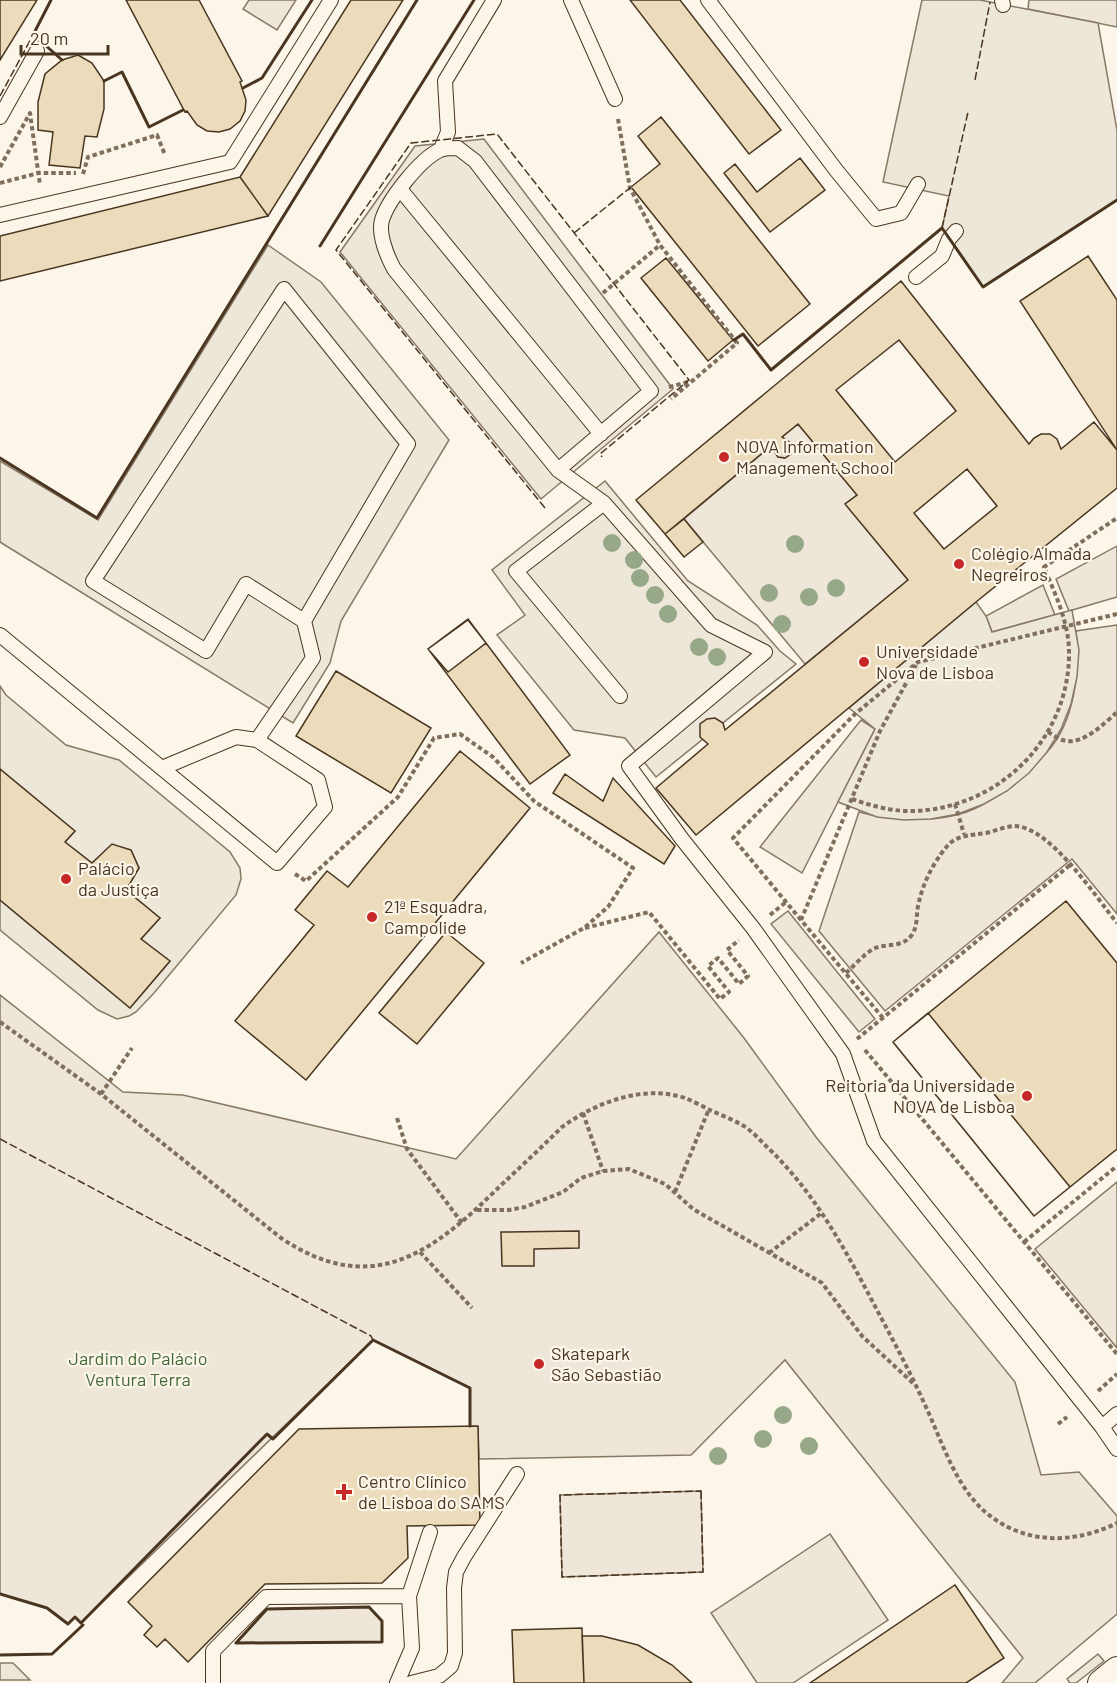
<svg xmlns="http://www.w3.org/2000/svg" width="1117" height="1683" font-family="Barlow,sans-serif">
  <rect width="100%" height="100%" fill="#fbf6e9"/>
  <path fill="#ede6d9" stroke="#887966" stroke-width="1.5" d="M249,0H296L277,30L243,9Z
    M1029,0H1117V27L1028,9Z
    M798,424L857,495L846,504L908,580L805,664L684,519L771,446L778,457L785,458C790,455 795,451 792,444L782,437Z
    M1117,546V597L1069,611L1056,579Z
    M1043,585L1055,615L992,632L986,616Z
    M1117,625V914L1072,859L885,1011L819,931L859,812C894,822 953,824 985,803C995,797 1004,787 1014,780C1024,771 1036,763 1046,753C1074,724 1081,670 1076,631Z
    M861,720L875,729L802,873L760,847Z
    M659,932L744,1038L816,1137L1015,1382L1041,1475L1079,1472L1117,1516V1614L1035,1683H1002L1023,1658L785,1360L691,1455L479,1459L478,1427L470,1426V1388L373,1340L81,1623L75,1617L68,1624L47,1608L0,1594V995L123,1092L183,1095L456,1159Z
    M1117,1182V1348L1035,1249Z
    M701,1491L703,1572L562,1577L560,1495Z
    M830,1534L888,1620L793,1683H757L711,1613Z
    M369,1607L382,1621V1642L236,1643L267,1609Z"/>
  <path fill="#ede7d9" stroke="#887966" stroke-width="1.5" d="M922,0H980L1098,23L1117,130V200L983,287L942,228L949,196L883,182Z
    M484,139L673,389L541,499L340,252L415,146Z
    M268,245L321,282L449,440L341,621L330,663L293,723L0,542V461L98,520Z
    M605,481L688,581L757,625L780,651L796,664L656,777L625,738L574,730L497,635L525,615L492,570Z
    M976,602L986,616L992,632L1072,610L1079,650L1077,677L1071,704L1061,729L1047,752L1029,773L1007,791L984,804L958,814L931,819L904,820L877,817L838,802L875,729L849,708Z
    M0,686L6,695L66,745L119,760L230,852L240,868L241,879L236,895L154,993L136,1012L129,1016L117,1019L98,1010L0,930V900L130,1008L170,961L141,939L160,918L126,890L139,868L131,850L112,845L92,863L65,842L75,831L0,769Z
    M788,911L875,1019L859,1032L771,924Z
    M1098,1654L1104,1661L1076,1683H1070L1067,1679Z
    M0,1663H13L30,1680H0Z"/>
  <path fill="#ecdcbc" stroke="#4a3520" stroke-width="1.5" fill-rule="evenodd" d="M0,0H37L0,60Z
    M126,0H199L242,81L240,82L246,100L245,111L240,121L230,129L219,132L207,131L197,125L187,111L185,112Z
    M351,0H403L268,216L240,177Z
    M630,0H680L781,130L749,154Z
    M78,55L92,63L104,81V109L97,137L85,136L80,168L49,165L53,132L38,130V102L45,74L62,60Z
    M661,117L810,304L758,346L631,187L660,164L638,136Z
    M800,158L825,190L770,232L724,173L735,164L757,192Z
    M240,177L268,216L0,281V236Z
    M1088,256L1117,300V450L1020,301Z
    M666,258L733,340L708,361L641,278Z
    M901,281L1029,444L1034,438L1041,434H1050L1057,439L1061,449L1094,422L1117,450V488L976,602L696,835L656,788L708,744L700,737V724L707,719L715,718L723,723L725,730L908,580L845,504L857,495L798,424L782,437L792,444L793,449L791,454L785,458L778,457L771,446L665,534L636,500ZM899,340L956,411L895,462L836,390ZM967,469L997,506L944,549L914,513Z
    M684,519L703,542L684,557L665,534Z
    M468,619L570,755L530,784L428,649Z
    M468,620L486,643L448,672L428,649Z
    M336,671L431,728L391,793L296,736Z
    M460,751L530,808L306,1080L235,1021L314,925L295,910L327,871L348,887Z
    M0,769L75,831L65,842L92,863L112,844L131,850L139,868L126,890L160,918L141,939L170,961L130,1008L0,900Z
    M565,774L603,801L613,778L675,846L664,864L553,793Z
    M1066,901L1117,963V1149L1034,1216L893,1042Z
    M446,932L484,963L417,1044L379,1013Z
    M928,1013L1070,1187L1034,1216L893,1042Z
    M579,1231V1248L534,1249V1266H502L501,1232Z
    M478,1426L480,1525L407,1526L408,1558L382,1583L265,1584L188,1662L165,1639L157,1647L144,1635L152,1626L128,1602L299,1429Z
    M955,1585L1004,1658L966,1683H810Z
    M582,1628L584,1683H514L512,1630Z
    M582,1636H602L638,1645L672,1665L692,1683H584Z"/>
  <g fill="none" stroke-linecap="round" stroke-linejoin="round">
    <g stroke="#4a3520" stroke-width="16">
      <path id="lane" d="M571,0L615,99
        M708,0L836,170L876,219L901,213L918,184
        M1002,0L1003,5
        M0,117L37,51
        M441,149L448,132L445,81L494,0
        M400,189L601,434
        M0,215L230,162L331,0
        M916,277L942,256L949,239L956,231
        M558,470L651,391L475,161L458,148C452,148 445,148 440,150C420,159 388,200 382,220C378,234 387,256 394,269L558,470L604,503
        M0,635L277,863L325,807L318,780L257,740L236,737L162,768
        M620,696L516,571L604,503L711,625L765,652L629,766L682,839L753,928L843,1054L874,1141L1102,1427L1117,1449
        M257,740L313,658L304,621L246,584L206,651L93,581L284,289L408,444L304,621
        M1102,1427L1117,1414
        M213,1683V1651L266,1597L409,1596
        M397,1683L412,1648L409,1596L430,1532
        M411,1683L439,1676L451,1666L455,1653L454,1588L456,1572L464,1557L517,1474"/>
    </g>
    <g stroke="#4a3520" stroke-width="28">
      <path id="street" d="M1101,1683L1117,1670"/>
    </g>
    <path stroke="#7f6f5c" stroke-width="4" stroke-dasharray="4.5 3" stroke-linecap="butt" d="M618,119L630,188L660,245
      M0,167L30,113L40,185
      M83,174L88,157L157,135L165,155
      M0,183L39,173H76
      M603,293L660,245L737,343L671,399
      M669,387L688,382L690,384
      M1048,732C1053,735 1060,740 1066,741C1084,744 1105,723 1117,712
      M852,799C869,805 887,810 905,811C995,813 1071,740 1069,650C1068,620 1055,594 1044,567L1117,518
      M955,804L964,834
      M295,874L306,881L398,797L434,738L460,734L493,757L534,801L633,868L608,907L584,928L521,963
      M770,915L786,902
      M801,920L733,838L855,714L918,662L1117,614
      M585,928L649,912L720,999L729,992L708,966L718,958L739,984L748,976L727,950L739,940
      M846,973C854,966 863,955 873,949C885,943 902,948 911,936C918,927 916,916 918,906C921,891 927,876 935,863C952,836 956,837 986,833C995,831 1004,827 1013,826C1049,825 1095,896 1117,923
      M883,1018L801,920L880,731L916,665
      M0,1022L101,1094L281,1238C369,1297 429,1256 495,1191C517,1170 540,1149 562,1127C595,1103 643,1084 685,1098C693,1101 702,1106 710,1110C720,1115 732,1119 742,1125C751,1130 759,1139 766,1146C815,1192 846,1251 877,1310C894,1342 911,1374 926,1407C943,1444 958,1494 993,1518C1030,1545 1077,1543 1117,1523
      M857,1039L1070,865
      M865,1050L1117,1354
      M101,1094L132,1048
      M583,1113L603,1171
      M397,1118L407,1149L462,1223
      M675,1192L709,1109
      M477,1210H509L525,1207L563,1192L581,1178L603,1171L629,1169L665,1184L693,1209L822,1283L862,1336L914,1384
      M1024,1242L1117,1166
      M420,1252L472,1308
      M769,1253L823,1212
      M1098,1391L1117,1374
      M1058,1424L1067,1417"/>
    <use href="#lane" stroke="#fbf6e9" stroke-width="14"/>
    <use href="#street" stroke="#fbf6e9" stroke-width="26"/>
    <path stroke="#4a3520" stroke-width="1.5" stroke-dasharray="8 3" stroke-linecap="butt" d="M975,80L990,2
      M0,96L32,37
      M942,228L968,112
      M574,233L631,187
      M545,508L336,250L411,143L497,134L689,380L600,454L602,457
      M0,1139L371,1336L373,1340L273,1439L267,1434L81,1623L75,1617L68,1624L47,1608L0,1594
      M701,1491L703,1572L562,1577L560,1495Z"/>
    <path stroke="#4a3520" stroke-width="3" d="M51,0L32,37L44,44L62,60
      M104,81L122,72L149,127L183,110
      M243,88L262,78L312,0
      M320,246L474,0
      M734,340L743,334L771,370L942,228L983,287L1117,200
      M0,458L97,518L417,0
      M0,1594L47,1608L68,1624L75,1617L81,1623L267,1434L273,1439L373,1340L470,1388V1426
      M369,1607L382,1621V1642L236,1643L267,1609Z
      M0,1655L52,1654L83,1625"/>
  </g>
  <g fill="#96a887">
    <circle cx="612" cy="543" r="9"/>
    <circle cx="795" cy="544" r="9"/>
    <circle cx="634" cy="560" r="9"/>
    <circle cx="640" cy="578" r="9"/>
    <circle cx="836" cy="588" r="9"/>
    <circle cx="769" cy="593" r="9"/>
    <circle cx="655" cy="595" r="9"/>
    <circle cx="809" cy="597" r="9"/>
    <circle cx="668" cy="614" r="9"/>
    <circle cx="782" cy="624" r="9"/>
    <circle cx="699" cy="647" r="9"/>
    <circle cx="717" cy="657" r="9"/>
    <circle cx="783" cy="1415" r="9"/>
    <circle cx="763" cy="1439" r="9"/>
    <circle cx="809" cy="1446" r="9"/>
    <circle cx="718" cy="1456" r="9"/>
  </g>
  <g fill="#c62828" stroke="#fbf6e9" stroke-width="2">
    <circle cx="724" cy="457" r="6"/>
    <circle cx="959" cy="564" r="6"/>
    <circle cx="864" cy="662" r="6"/>
    <circle cx="66" cy="879" r="6"/>
    <circle cx="372" cy="917" r="6"/>
    <circle cx="1027" cy="1096" r="6"/>
    <circle cx="539" cy="1364" r="6"/>
    <path d="M341 1483h6v6h6v6h-6v6h-6v-6h-6v-6h6z"/>
  </g>
  <g text-anchor="middle" stroke-width="4.5" stroke-linejoin="round" paint-order="stroke">
    <g font-size="18" fill="#4a3520" stroke="#fbf6e9" text-anchor="start">
      <text x="736" y="453">NOVA Information<tspan x="736" dy="21">Management School</tspan></text>
      <text x="971" y="560">Colégio Almada<tspan x="971" dy="21">Negreiros</tspan></text>
      <text x="876" y="658">Universidade<tspan x="876" dy="21">Nova de Lisboa</tspan></text>
      <text x="78" y="875">Palácio<tspan x="78" dy="21">da Justiça</tspan></text>
      <text x="384" y="913">21ª Esquadra,<tspan x="384" dy="21">Campolide</tspan></text>
      <text x="1015" y="1092" text-anchor="end">Reitoria da Universidade<tspan x="1015" dy="21">NOVA de Lisboa</tspan></text>
      <text x="551" y="1360">Skatepark<tspan x="551" dy="21">São Sebastião</tspan></text>
      <text x="358" y="1488">Centro Clínico<tspan x="358" dy="21">de Lisboa do SAMS</tspan></text>
    </g>
    <g font-size="18" fill="#436837" stroke="#fbf6e9">
      <text x="138" y="1365">Jardim do Palácio<tspan x="138" dy="21">Ventura Terra</tspan></text>
    </g>
  </g>
  <path d="M21 45v9h87v-9" fill="none" stroke="#4a3520" stroke-width="3"/>
  <text x="30" y="45" font-size="18" fill="#4a3520" stroke="#fbf6e9" stroke-width="4.5" paint-order="stroke">20 m</text>
</svg>
